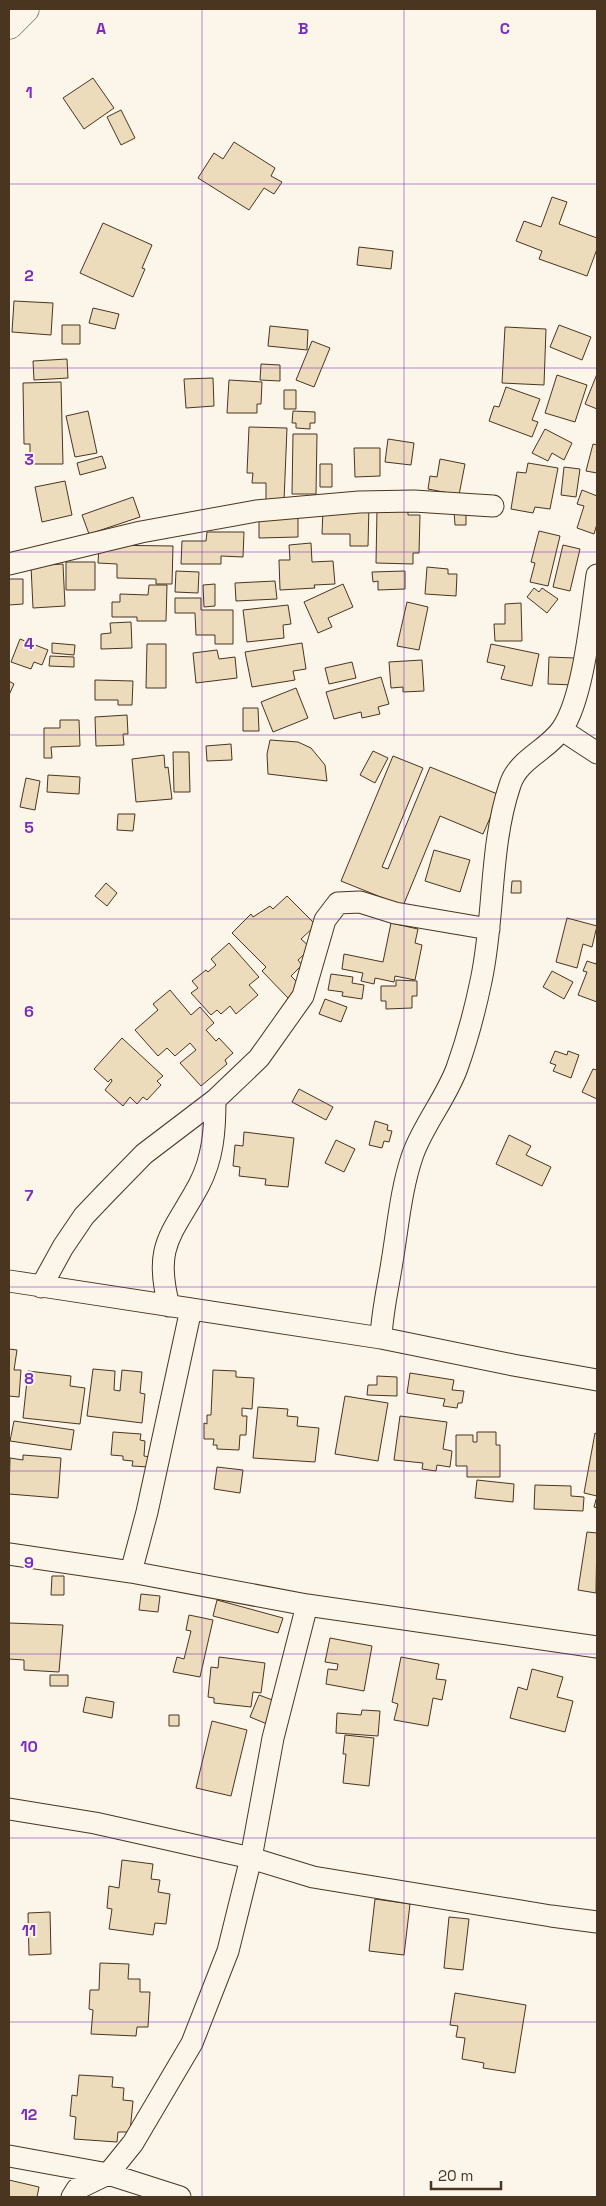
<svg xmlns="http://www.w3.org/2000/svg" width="606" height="2206" font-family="'Space Grotesk',sans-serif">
  <rect width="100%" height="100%" fill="#fbf6e9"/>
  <path fill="#ecdcbc" stroke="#4a3520" d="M93,78L114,108L84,129L63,98Z
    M121,110L135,138L121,145L107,117Z
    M234,142L275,168L271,176L282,182L274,194L264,188L249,210L198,178L214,153L223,159Z
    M552,197L567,202L559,224L597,238V249L587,276L539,259L542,251L516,241L524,221L541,227Z
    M103,223L152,245L142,268L145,269L133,297L80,273Z
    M359,247L393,251L391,269L357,265Z
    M14,301L53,303L51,335L12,332Z
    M93,308L119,314L115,329L89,323Z
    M62,325H80V344H62Z
    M559,325L591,337L582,360L550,347Z
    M270,326L308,330L307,350L268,346Z
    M505,327L546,329L544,385L502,383Z
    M312,341L330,348L314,387L296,380Z
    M67,359L68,378L34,380L33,361Z
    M261,364L280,365V381L260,380Z
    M597,374V409L585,404Z
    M557,375L587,385L575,422L545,413Z
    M213,378L214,406L186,408L184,379Z
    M229,380L262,382L261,404H257V413H227Z
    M61,382L63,464H30V444H24L23,383Z
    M506,387L540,399L532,420L538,422L532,437L489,421L494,406L499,407Z
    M284,390H296V409H284Z
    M88,411L97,453L75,457L66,416Z
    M293,411L315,412V423H310V429L296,428V423H292Z
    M249,427L287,428L284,501H266V483H252L253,473H247Z
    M545,429L572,443L564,460L552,453L548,461L532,453Z
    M293,434H317L316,494H292Z
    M388,439L414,443L411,465L385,462Z
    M593,444L597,445V473L586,471Z
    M354,448H380V476L355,477Z
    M102,456L106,468L80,475L77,463Z
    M440,459L465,464L459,495L428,489L430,476L437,477Z
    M528,463L558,468L550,509L535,507L533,513L511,509L517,472L526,473Z
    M320,464H332V487H320Z
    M564,467L580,469L576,497L561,495Z
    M65,481L72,515L42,522L35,487Z
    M582,490L597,496V524L594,534L577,528L584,506L577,504Z
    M133,497L140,517L89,534L82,515Z
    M369,505L368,546H350V534H322L323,509Z
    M377,509L408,510V515H420L419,553H413V564L376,563Z
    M454,511H466V525H455Z
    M298,517V537L259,538V518Z
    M539,531L560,536L548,586L530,582L535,563L531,562Z
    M207,532H244L243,557L221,556V564H181L182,541H206Z
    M311,543L312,562L333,561L335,584L314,585L315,588L280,590L279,560H290L289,545Z
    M99,545L173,546L172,584H156V579L117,578V564L98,563Z
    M563,545L580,549L570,591L553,587Z
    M66,562H95V590H66Z
    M63,564L65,606L33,608L31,566Z
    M427,567L448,569V574H457L456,596L425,594Z
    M176,571L199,572L198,593L175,592Z
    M405,571V589L378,590V581L373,582L372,572Z
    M9,579H23V604L9,605Z
    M275,581L277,599L236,601L235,583Z
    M215,584V606L204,607L203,585Z
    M343,584L353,607L328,618L332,627L318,633L304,602Z
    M149,585H167L166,621H137V617H112V602H120V594L148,595Z
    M534,588L539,592L542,588L558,599L547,613L527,597Z
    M175,598H201V610H233V644H215V635H196L195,613H175Z
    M407,602L428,607L419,650L397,646Z
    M521,603L522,641H495L494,624H505V604Z
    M288,605L291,624L283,625L284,638L247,642L243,610Z
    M131,622L132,648L101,649V634L111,633L110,623Z
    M20,639L48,650L42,665L34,662L31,669L11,662Z
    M52,643L75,645L74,655L52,653Z
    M302,643L306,669L293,671L295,680L252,687L245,652Z
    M147,644H166V688H146Z
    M491,644L539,654L532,686L501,679L505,666L487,662Z
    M217,650L219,659L235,657L237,678L196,683L193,653Z
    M50,656L74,657V667L49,666Z
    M549,657L575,658L574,685L548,684Z
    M422,660L424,691L403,692V687L391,688L389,662Z
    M352,662L356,678L329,684L325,668Z
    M381,677L389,704L378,707L380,714L362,718L361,712L334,719L326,692Z
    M95,680L133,681L132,705H118V700H95Z
    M9,681L14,684L9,695Z
    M296,688L308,718L273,732L261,702Z
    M243,708H258L259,731H243Z
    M127,715L128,734H123L124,745L96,746L95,717Z
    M60,720H79L80,746L51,747L52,758H44V728H60Z
    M270,740L298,742L311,748L325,765L327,781L268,774L267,754Z
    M231,744L232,760L207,761L206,746Z
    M373,751L388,758L375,783L360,775Z
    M173,752H189L190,792H174Z
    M164,755L165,768L168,767L172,799L136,802L132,759Z
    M393,756L423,768L382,867L388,869L430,767L500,795L483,834L440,816L403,906L341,881Z
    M48,775L80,777L79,794L47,792Z
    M26,778L40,781L35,810L20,807Z
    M118,814H135L133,831L117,830Z
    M434,850L470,860L460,892L425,881Z
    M512,881H521V893H511Z
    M106,883L117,893L107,906L95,896Z
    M287,896L316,925L301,939L311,948L298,960L302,965L291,976L302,987L289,999L262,971L266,967L232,933L251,914L253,917L270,906L273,909Z
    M567,918L597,926L592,947L583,944L577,968L556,962Z
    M391,923L418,929L415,943L422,945L415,980L395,976L394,982L375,978L374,984L361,981L363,973L342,969L344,954L383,962Z
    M229,943L259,977L249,985L258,995L236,1014L230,1006L221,1014L217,1010L211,1015L191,993L198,988L192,981L206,970L208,972L216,965L211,959Z
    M597,960V1002L578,995L587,972L583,971L587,961L596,964Z
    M552,971L573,982L564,999L543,987Z
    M331,974L353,977L352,983L364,985L362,999L342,996L343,992L328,990Z
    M396,980L417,981V996H412V1008L386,1009V1001H381V986H396Z
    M170,990L191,1015L200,1007L214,1023L206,1030L216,1041L219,1038L233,1053L225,1060L227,1064L201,1086L180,1063L196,1050L190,1043L175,1056L167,1048L158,1056L135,1030L158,1010L153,1004Z
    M325,999L347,1007L341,1022L319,1014Z
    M122,1038L163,1076L157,1081L161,1085L147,1100L143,1097L137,1104L130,1097L123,1106L105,1090L112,1081L111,1079L108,1082L94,1069Z
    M555,1051L567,1055L568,1051L579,1055L571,1078L553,1071L556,1065L550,1063Z
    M593,1069L597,1070V1099L582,1092Z
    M299,1089L333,1107L326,1120L292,1102Z
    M375,1121L388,1125L387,1130L392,1131L389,1142L384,1141L382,1148L369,1145Z
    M244,1132L294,1138L288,1187L265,1185L266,1179L239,1176L240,1167L233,1166L235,1145L243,1146Z
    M509,1135L531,1146L526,1155L551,1167L542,1186L496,1164Z
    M336,1140L355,1149L344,1172L325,1163Z
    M9,1344V1349L17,1350L14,1370H21L19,1397L9,1396Z
    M93,1369L115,1371L114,1390L120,1391L122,1370L142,1372L140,1393L145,1394L142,1423L87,1416Z
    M213,1370L236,1371V1377L254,1378L252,1409L242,1408V1416H247L246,1435H240L239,1450L217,1449V1445H213L214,1439H204V1423L207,1424V1415H211Z
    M28,1371L71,1376L70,1386L85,1388L80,1424L23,1418Z
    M410,1373L454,1380L452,1390L464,1391L462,1403H458L457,1408L443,1406L445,1399L407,1393Z
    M377,1376L397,1377V1396L367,1395L368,1385H377Z
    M345,1396L388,1403L378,1461L335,1454Z
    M258,1407L288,1409L287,1416L298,1417L297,1426L319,1428L315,1462L253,1458Z
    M400,1416L447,1422L443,1449L452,1451L450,1467L437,1465L436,1471L422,1469L423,1463L394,1460Z
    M14,1421L74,1430L71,1450L10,1441Z
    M113,1432L141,1434L140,1440L145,1441L144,1456L150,1457L149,1467L132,1466L133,1461L123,1460V1456L111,1455Z
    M477,1432H496V1445H500V1477H467V1466H456V1435H473V1442H477Z
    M595,1433L597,1434V1508L594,1507L597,1496L584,1493Z
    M23,1455L61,1458L58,1498L9,1494L10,1458L23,1460Z
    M217,1467L243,1470L240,1493L214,1489Z
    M477,1480L514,1484L513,1502L475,1498Z
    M535,1485L571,1486V1496L584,1497L583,1511L534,1509Z
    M587,1532L597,1533L596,1593L578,1590Z
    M52,1576H64V1595H51Z
    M141,1594L160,1596L158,1612L139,1610Z
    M217,1600L283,1618L278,1633L213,1616Z
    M189,1615L213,1620L200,1677L173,1672L177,1657L184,1659L191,1631L186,1630Z
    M9,1623L63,1625L59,1672L24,1670V1660L9,1659Z
    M330,1638L372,1646L364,1691L326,1684L328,1669L337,1670L338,1664L325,1662Z
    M219,1657L265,1663L261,1693L253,1692L251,1707L214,1703V1698L208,1697L211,1667L218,1668Z
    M401,1657L439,1664L436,1679L446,1680L442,1700L433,1698L428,1726L394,1720L398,1704L392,1702Z
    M532,1669L563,1677L557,1697L573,1701L565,1732L510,1718L518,1687L527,1690Z
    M50,1675H68V1686H50Z
    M259,1695L275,1701L267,1724L250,1717Z
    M86,1697L114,1702L112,1718L83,1712Z
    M362,1710L380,1711L378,1736L336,1733L337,1713L361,1715Z
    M169,1715H179V1726H169Z
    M212,1721L247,1730L231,1796L196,1788Z
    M345,1735L374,1738L369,1786L343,1783L346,1754H343Z
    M122,1860L153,1864L151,1879L160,1880L158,1892L170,1894L166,1924L155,1923L153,1935L109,1929L112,1909L107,1908L109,1886L119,1888Z
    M375,1899L410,1904L404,1955L369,1951Z
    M50,1912L51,1954L29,1955L28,1913Z
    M449,1917L469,1919L463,1970L444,1968Z
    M100,1963L129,1964L128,1979H140V1992H150L148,2027H137L136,2036L91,2034L93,2010L89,2009L90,1990H99Z
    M455,1993L526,2005L515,2073L483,2068L484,2063L462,2059L465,2038L456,2037L458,2026L450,2025Z
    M79,2075L113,2077L112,2087L124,2088L123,2100L133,2101L130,2132H118L117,2142L74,2139L76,2117L70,2116L72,2095L77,2096Z
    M9,2180L39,2187L37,2197H9Z"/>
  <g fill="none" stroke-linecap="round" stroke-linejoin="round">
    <g stroke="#4a3520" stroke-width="23">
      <path id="street" d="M9,564L141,532L256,511L359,502L414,501L493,506
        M562,730L597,753
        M9,1281L381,1338L513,1365L597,1380
        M41,1287L63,1247L84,1216L104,1195L144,1154L215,1100L259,1058L303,996L325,920L338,903L360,902L395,913L489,929
        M169,1306C153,1245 172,1235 199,1185C213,1158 215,1131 215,1100
        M381,1338C382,1312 388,1288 392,1262C398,1226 401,1188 413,1154C424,1124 446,1098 457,1068C467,1040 475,1010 481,981C495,917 489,847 510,785C518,759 548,750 562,729C584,697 591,615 597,575
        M9,1554L131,1572L307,1605L597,1647
        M131,1572L147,1512L191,1309
        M9,1809L95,1823L180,1842L251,1858L313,1877L551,1916L597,1922
        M9,2156L108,2174L180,2197
        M72,2197L77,2189L108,2174L133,2143L192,2043L228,1951L251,1858L273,1738L307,1605"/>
    </g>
    <g stroke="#4a3520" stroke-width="29">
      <path id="secondary" d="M9,25L25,9"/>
    </g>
    <use href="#street" stroke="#fbf6e9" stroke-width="21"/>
    <use href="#secondary" stroke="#fbf6e9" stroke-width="28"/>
  </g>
  <path fill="none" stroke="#7b2cbf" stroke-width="1" stroke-opacity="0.55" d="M202,9V2197M404,9V2197M9,184H597M9,368H597M9,552H597M9,735H597M9,919H597M9,1103H597M9,1287H597M9,1471H597M9,1654H597M9,1838H597M9,2022H597"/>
  <g font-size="16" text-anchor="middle" font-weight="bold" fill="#7b2cbf" stroke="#fbf6e9" stroke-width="4" stroke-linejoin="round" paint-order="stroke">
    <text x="101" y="34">A</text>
    <text x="303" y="34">B</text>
    <text x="505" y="34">C</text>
    <text x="29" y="98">1</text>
    <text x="29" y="281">2</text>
    <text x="29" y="465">3</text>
    <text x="29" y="649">4</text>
    <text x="29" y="833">5</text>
    <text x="29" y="1017">6</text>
    <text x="29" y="1201">7</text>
    <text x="29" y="1384">8</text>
    <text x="29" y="1568">9</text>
    <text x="29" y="1752">10</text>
    <text x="29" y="1936">11</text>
    <text x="29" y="2120">12</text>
  </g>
  <rect width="606" height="2206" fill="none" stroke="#4a3520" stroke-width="20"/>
  <path d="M431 2181v8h70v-8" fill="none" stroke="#4a3520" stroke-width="2.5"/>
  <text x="438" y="2181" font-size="15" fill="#4a3520" stroke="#fbf6e9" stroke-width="4" paint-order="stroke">20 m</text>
</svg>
